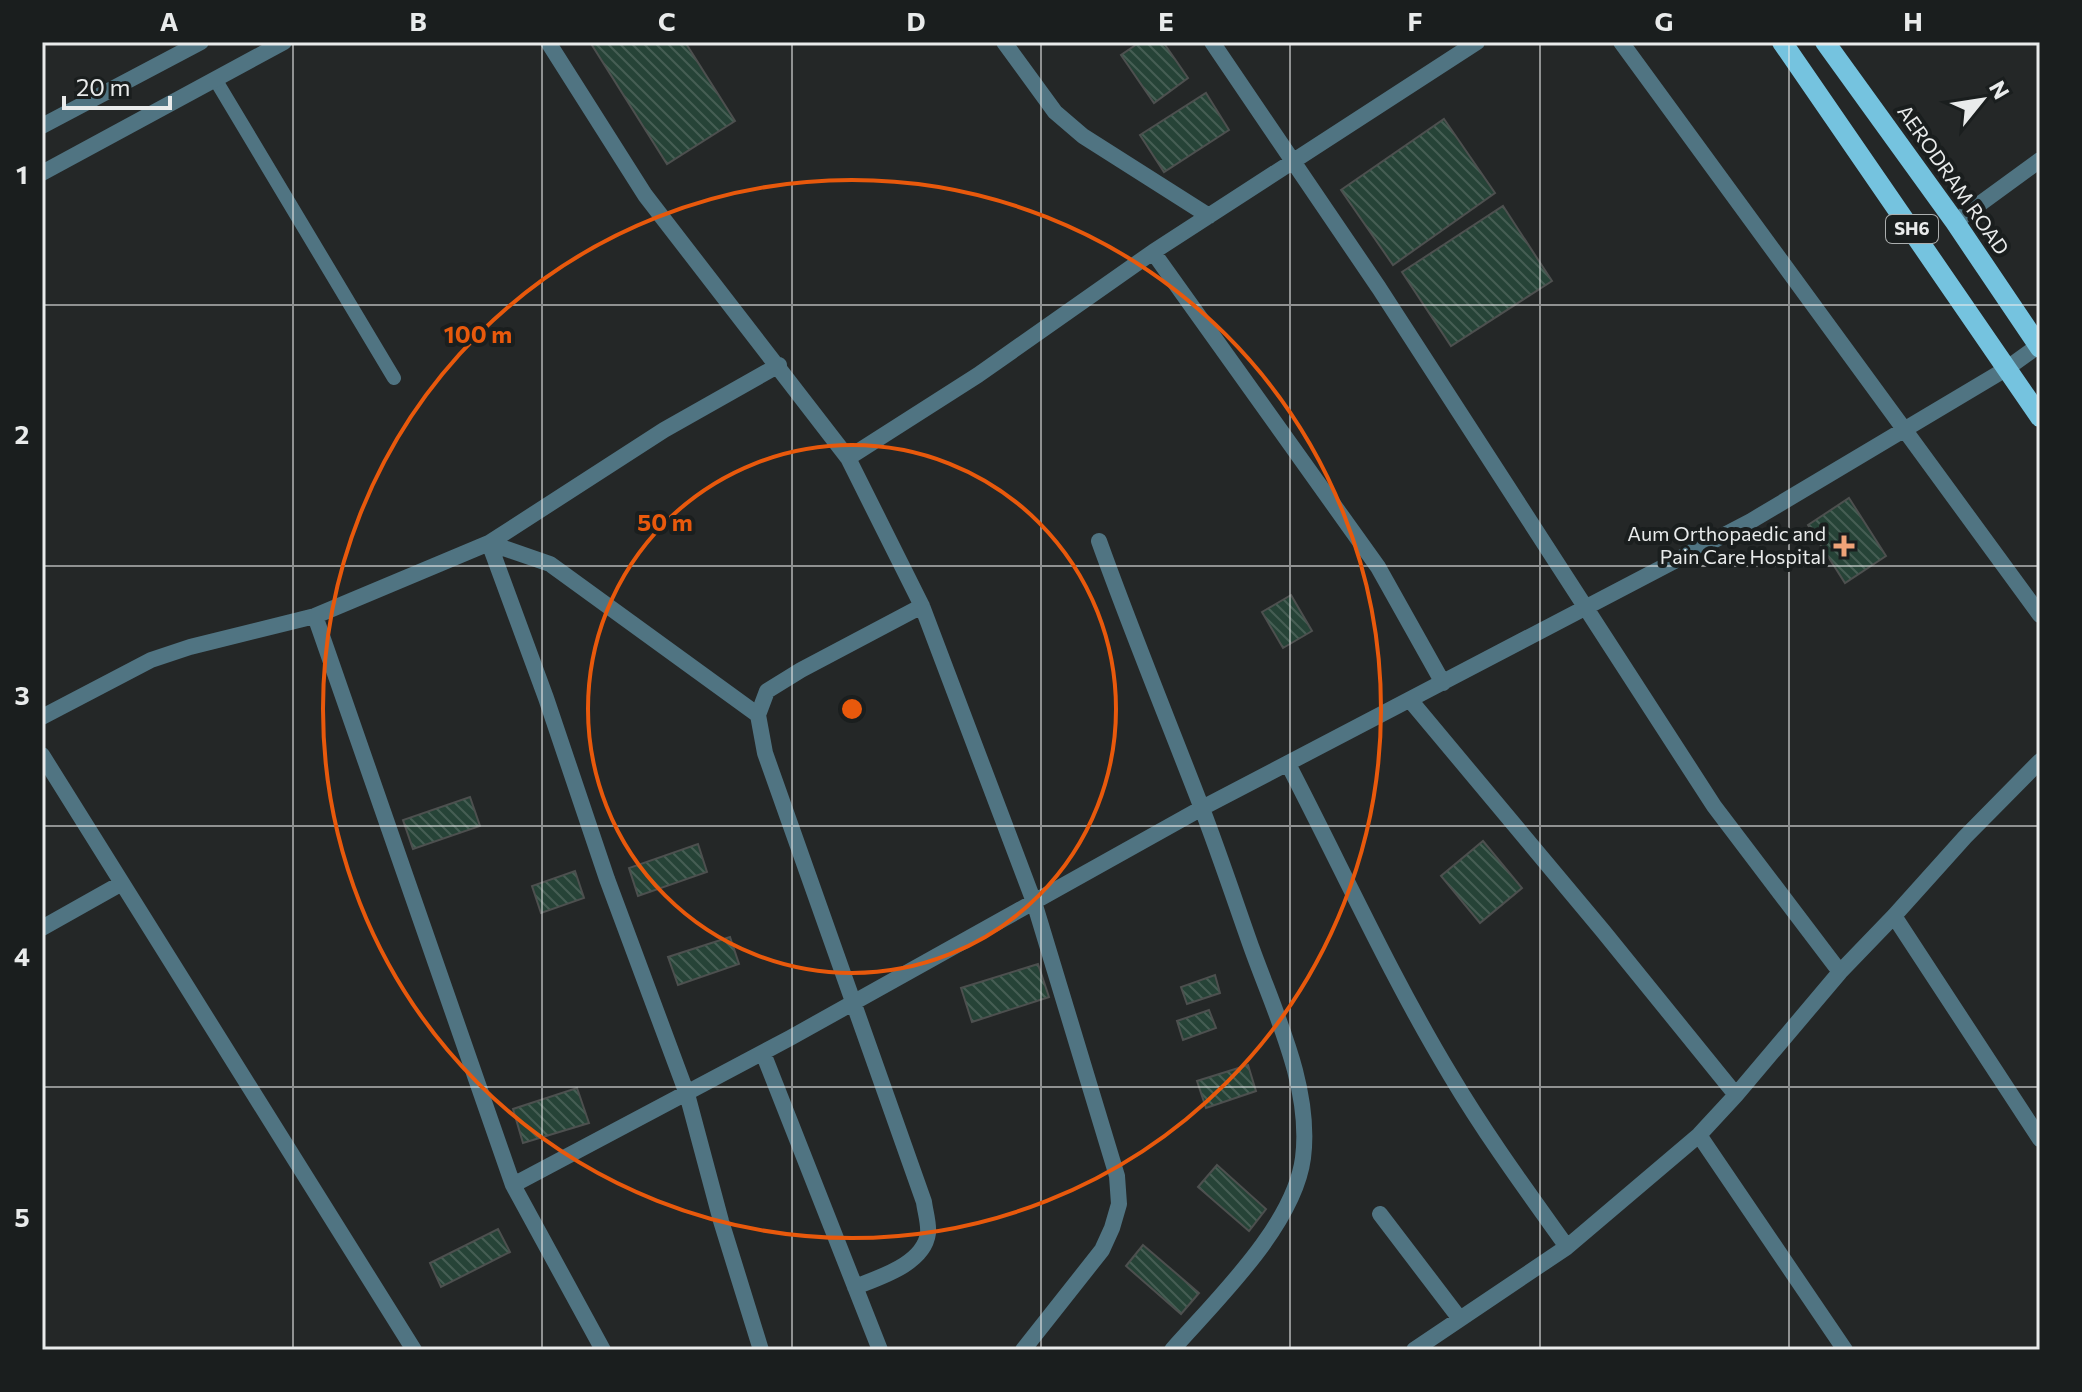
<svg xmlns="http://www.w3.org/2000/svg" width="2082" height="1392" font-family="Commissioner,sans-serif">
  <defs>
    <pattern id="building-back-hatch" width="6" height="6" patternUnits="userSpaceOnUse" patternTransform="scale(2)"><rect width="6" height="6" fill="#264337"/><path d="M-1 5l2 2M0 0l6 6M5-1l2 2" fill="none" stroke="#465e54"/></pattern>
  </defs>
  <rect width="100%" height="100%" fill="#242727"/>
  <path fill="url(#building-back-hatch)" stroke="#4d504f" stroke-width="2" d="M590,42H685L735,121L667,164Z
    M1140,42H1163L1188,78L1154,103L1121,55Z
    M1206,93L1229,130L1164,172L1140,135Z
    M1444,119L1495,193L1393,265L1341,190Z
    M1503,206L1552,281L1451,346L1402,272Z
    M1849,498L1886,556L1845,583L1808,525Z
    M1291,595L1312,631L1283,648L1262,612Z
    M470,797L480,826L413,849L403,820Z
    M1483,841L1522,888L1480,923L1441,876Z
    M698,844L707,872L638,896L629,868Z
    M575,871L584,898L541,913L532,886Z
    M730,937L739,964L678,985L668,957Z
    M1038,964L1049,997L972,1022L961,988Z
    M1215,975L1220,993L1187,1004L1181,987Z
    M1209,1010L1216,1028L1183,1040L1177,1021Z
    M1248,1065L1256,1091L1206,1108L1197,1081Z
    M577,1088L589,1123L523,1143L513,1109Z
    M1217,1165L1266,1209L1249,1231L1198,1187Z
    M498,1229L510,1252L441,1287L430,1263Z
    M1143,1245L1199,1293L1181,1314L1126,1266Z"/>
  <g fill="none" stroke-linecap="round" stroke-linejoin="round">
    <path stroke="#507482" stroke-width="14" d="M215,79L394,378"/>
    <path stroke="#507482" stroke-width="16" d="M548,42L645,195L848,458L922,606L1034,902L1117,1176L1119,1204L1112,1228L1102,1250L1023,1350
      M1004,42L1055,112L1083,136L1209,216
      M1212,42L1379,288L1714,806L1840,972
      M1621,42L2040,615
      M1955,222L2040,160
      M1153,252L1378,567L1443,683
      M848,458L978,375L1153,252L1477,42
      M1099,541C1131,630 1167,718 1201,806C1219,853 1235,901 1252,949C1275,1013 1312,1088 1303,1158C1294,1226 1216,1300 1172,1350
      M489,543L546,698L607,879L687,1094L721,1221L761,1350
      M489,543L550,564L758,715
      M315,616L513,1185L603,1350
      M1410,700L1603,931L1736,1095
      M42,717L151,660L190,647L315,616L489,543L664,430L779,365
      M42,755L414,1350
      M1288,764C1342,868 1390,975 1451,1076C1486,1135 1527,1191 1567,1247
      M1894,916L2040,1139
      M42,928L122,883
      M763,1053L880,1350
      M1699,1135L1845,1350
      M513,1185L790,1038L1202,808L1751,521L2006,369L2038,346
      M1380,1214L1460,1319
      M855,1287C880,1277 924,1264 928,1233C929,1223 925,1211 924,1202L765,753L758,715L767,691L801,670L922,606
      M1414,1350L1567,1247L1699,1135L1736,1095L1840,972L1894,916L1965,837L2040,761"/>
    <path stroke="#507482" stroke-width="16" d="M42,126L201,42
      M42,173L284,42"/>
    <path stroke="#75c3df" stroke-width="20" d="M1782,42L2040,417
      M1825,42L1955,222L2040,348"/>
  </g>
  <path fill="none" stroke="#e9ebeb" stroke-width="2" stroke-opacity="0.55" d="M293,42V1350M542,42V1350M792,42V1350M1041,42V1350M1290,42V1350M1540,42V1350M1789,42V1350M42,305H2040M42,566H2040M42,826H2040M42,1087H2040"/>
  <g fill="none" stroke="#e8590c" stroke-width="4">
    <circle cx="852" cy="709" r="264"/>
    <circle cx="852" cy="709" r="529"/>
  </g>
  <path fill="#efa378" stroke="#1a1e1e" stroke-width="3" d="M1840 534h8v8h8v8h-8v8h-8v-8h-8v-8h8z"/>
  <g text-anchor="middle" stroke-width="8" stroke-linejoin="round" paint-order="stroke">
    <rect fill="#1a1e1e" stroke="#abaeae" stroke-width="2" x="1886" y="215" width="52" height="28" rx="6"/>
    <g font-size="18" font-weight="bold" fill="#e9ebeb">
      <text x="1912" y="235">SH6</text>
    </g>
    <g font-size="20" fill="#e9ebeb" stroke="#1a1e1e">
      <text transform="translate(1953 180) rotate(55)" y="7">AERODRAM ROAD</text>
    </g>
    <g font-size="20" fill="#e9ebeb" stroke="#1a1e1e" text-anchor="end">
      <text x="1826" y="541">Aum Orthopaedic and<tspan x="1826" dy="23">Pain Care Hospital</tspan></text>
    </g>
  </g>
  <circle cx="852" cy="709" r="12" fill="#e8590c" stroke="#1a1e1e" stroke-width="4"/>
  <g font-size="24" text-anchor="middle" font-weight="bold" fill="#e8590c" stroke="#1a1e1e" stroke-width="8" stroke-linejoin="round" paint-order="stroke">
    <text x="478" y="343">100 m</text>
    <text x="665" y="531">50 m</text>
  </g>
  <rect width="2082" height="1392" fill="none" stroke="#1a1e1e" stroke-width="88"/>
  <g transform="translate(1982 100) rotate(60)" stroke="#1a1e1e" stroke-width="6" paint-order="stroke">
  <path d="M0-6L14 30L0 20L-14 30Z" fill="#e9ebeb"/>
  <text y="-12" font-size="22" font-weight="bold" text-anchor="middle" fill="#e9ebeb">N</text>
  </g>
  <path d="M64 96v12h106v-12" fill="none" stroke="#e9ebeb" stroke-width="4"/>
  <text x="76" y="96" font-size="24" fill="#e9ebeb" stroke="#1a1e1e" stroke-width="6" paint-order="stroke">20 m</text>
  <rect x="44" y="44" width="1994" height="1304" fill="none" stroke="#e9ebeb" stroke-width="3"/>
  <g font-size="26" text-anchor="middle" font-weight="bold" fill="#e9ebeb">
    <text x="169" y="31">A</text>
    <text x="418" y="31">B</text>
    <text x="667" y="31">C</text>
    <text x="916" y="31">D</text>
    <text x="1166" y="31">E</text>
    <text x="1415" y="31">F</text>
    <text x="1664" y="31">G</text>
    <text x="1913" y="31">H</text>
    <text x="22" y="184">1</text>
    <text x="22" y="444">2</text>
    <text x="22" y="705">3</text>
    <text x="22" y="966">4</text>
    <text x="22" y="1227">5</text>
  </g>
</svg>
